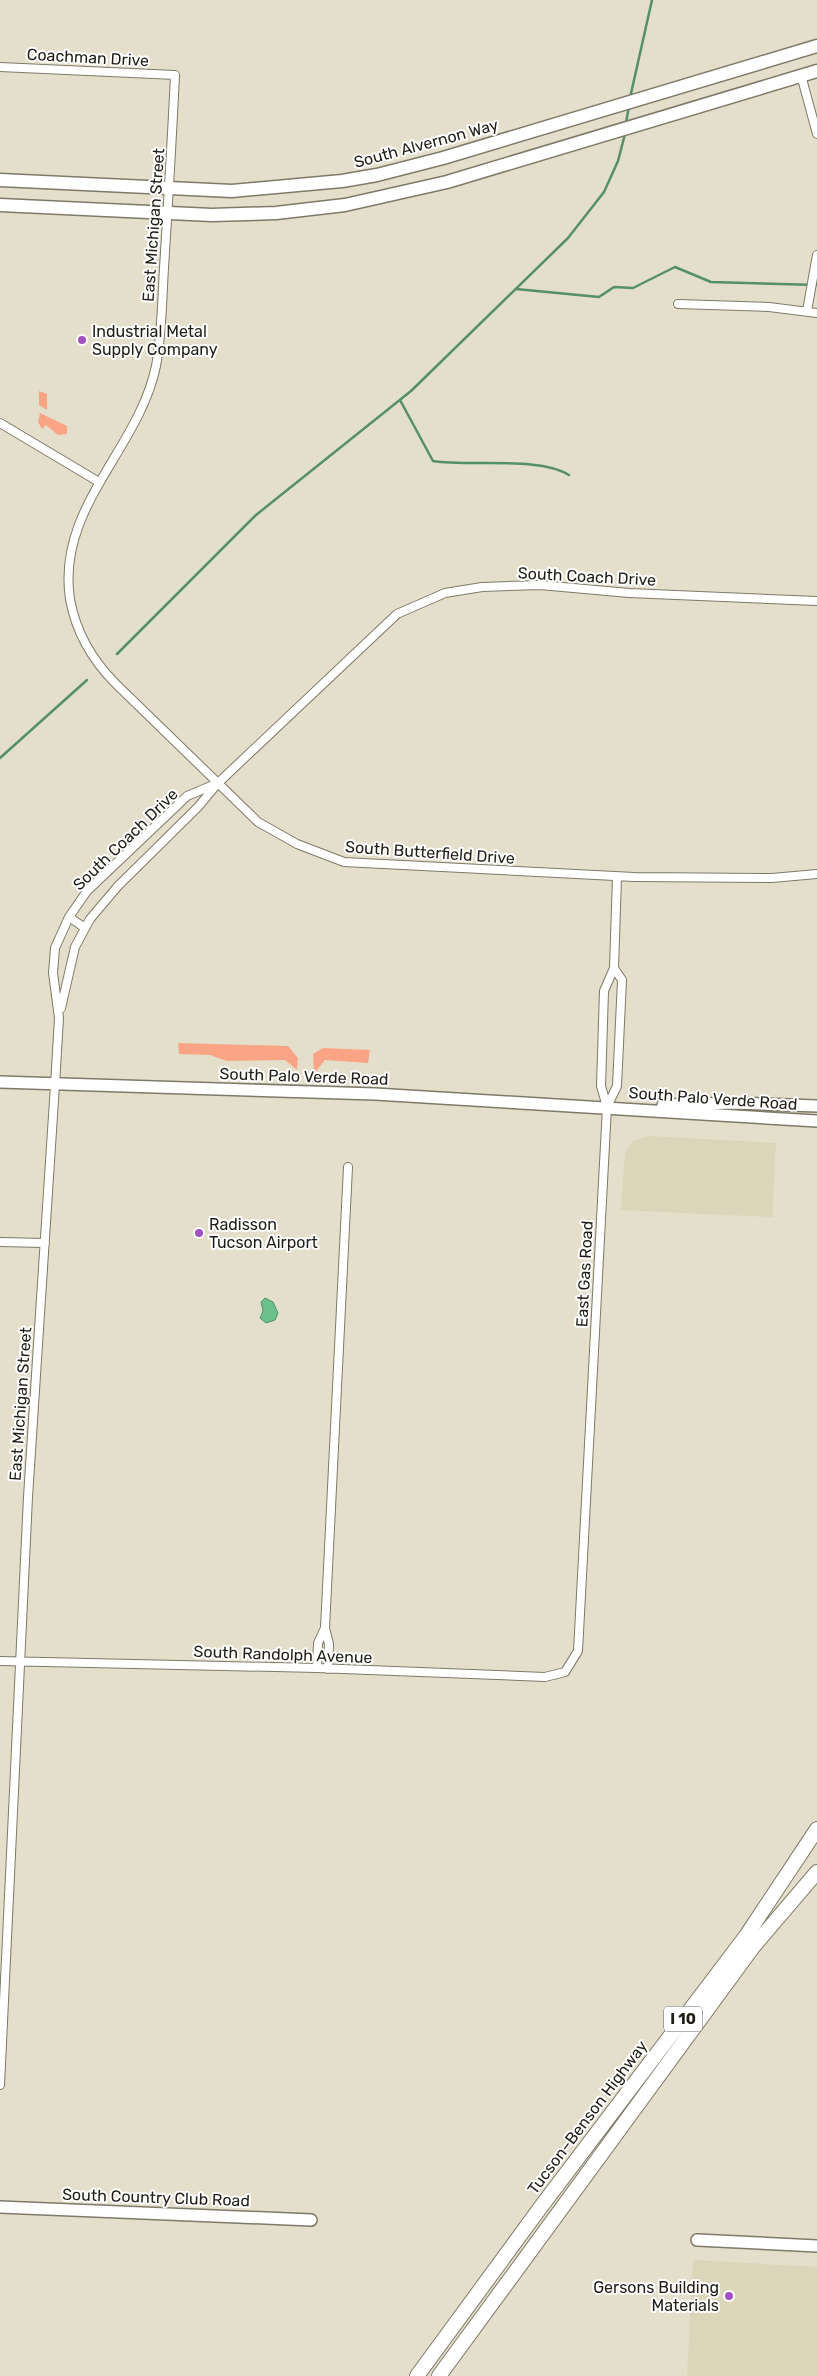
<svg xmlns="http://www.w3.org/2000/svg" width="817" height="2376" font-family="Rubik,sans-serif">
  <rect width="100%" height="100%" fill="#e3dfca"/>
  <path fill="#dbd5b9" d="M648,1136L776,1143L772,1217L621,1210L625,1153L633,1141Z
    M693,2260L817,2267V2376H687Z"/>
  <path fill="#f9a485" d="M39,391L47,394V410L39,405Z
    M40,413L67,426V434L58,435L46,425L42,429L38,422Z
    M178,1043L288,1046L298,1058L297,1070L285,1060L227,1061L210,1055L179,1054Z
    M323,1048L370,1050L368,1063L325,1060L314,1074L313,1054Z"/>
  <path fill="#6ac18b" stroke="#549068" d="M265,1298L273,1302L278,1313L275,1320L266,1323L260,1318L263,1311L261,1302Z"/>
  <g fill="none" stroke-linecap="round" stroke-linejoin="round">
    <path stroke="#549068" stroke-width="2.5" d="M630,98L652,0
      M626,123L629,106
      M516,289L599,297L614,287L633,288L675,267L711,282L817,285
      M400,400L433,461C470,467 539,456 569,475
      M117,654L256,515L411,391L568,238L604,192L618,161L625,134
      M0,758L87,680"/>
    <g stroke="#7e7a68" stroke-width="10">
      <path id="street" d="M0,67L175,75C172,139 168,204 164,268C162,300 162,334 156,366C139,449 56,508 70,599C76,633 92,660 116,684L258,822L297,844L344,862L634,877L772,878L817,874
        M801,75L817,134
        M678,304L769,307L817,313
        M807,311L817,255
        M0,423L99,482
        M69,917L85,928
        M61,1008L75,947L90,919L118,886L198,807L218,783L397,614L445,593L482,587L540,585L629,593L817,601
        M607,1107L617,1086L622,980L614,968
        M0,1242L45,1243
        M0,1661L317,1668L545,1677L565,1672L578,1651L607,1107L601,1086L604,991L614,968L617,877
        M317,1668L318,1643L325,1628
        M328,1669L329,1644L325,1628L348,1167
        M0,2085L28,1497L55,1085L59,1018L53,973L55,948L69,917L87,891L187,796L218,783"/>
    </g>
    <g stroke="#7e7a68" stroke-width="14">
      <path id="secondary" d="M0,1082L375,1094L817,1121
        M663,1105L736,1103L817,1106
        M0,2207L311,2220
        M697,2240L817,2246"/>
    </g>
    <g stroke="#7e7a68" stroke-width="15">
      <path id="primary" d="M0,180L232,191L342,181L377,175L443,158L817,46
        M0,205L212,215L276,213L345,205L447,182L817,71"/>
    </g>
    <g stroke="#7e7a68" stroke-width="16">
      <path id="highway" d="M417,2376L543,2204L746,1936L817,1829
        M439,2376L753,1947L817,1872"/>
    </g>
    <use href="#street" stroke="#fff" stroke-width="8"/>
    <use href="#secondary" stroke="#fff" stroke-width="11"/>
    <use href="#primary" stroke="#fff" stroke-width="12"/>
    <use href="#highway" stroke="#fff" stroke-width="14"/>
  </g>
  <g fill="#a050c0" stroke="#fff" stroke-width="2">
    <circle cx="82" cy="340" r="5"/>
    <circle cx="199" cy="1233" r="5"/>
    <circle cx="729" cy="2296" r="5"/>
  </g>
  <g text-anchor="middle" stroke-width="4" stroke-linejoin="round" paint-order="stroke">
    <rect fill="#fff" stroke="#62615c" stroke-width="1" x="664" y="2006.5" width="38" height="25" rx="4"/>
    <g font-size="15" font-weight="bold" fill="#1f1d16">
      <text x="683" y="2024">I 10</text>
    </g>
    <g font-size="16" fill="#1f1d16" stroke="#fff">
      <text transform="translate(88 57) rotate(3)" y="6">Coachman Drive</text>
      <text transform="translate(426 143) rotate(-15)" y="6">South Alvernon Way</text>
      <text transform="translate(153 225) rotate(-86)" y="6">East Michigan Street</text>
      <text transform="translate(587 576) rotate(3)" y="6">South Coach Drive</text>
      <text transform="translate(125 839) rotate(-44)" y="6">South Coach Drive</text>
      <text transform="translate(430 852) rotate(4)" y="6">South Butterfield Drive</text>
      <text transform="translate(304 1076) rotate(2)" y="6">South Palo Verde Road</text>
      <text transform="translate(713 1098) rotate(4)" y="6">South Palo Verde Road</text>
      <text transform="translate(584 1274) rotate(-87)" y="6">East Gas Road</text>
      <text transform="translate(20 1404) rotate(-86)" y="6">East Michigan Street</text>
      <text transform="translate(283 1654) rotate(2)" y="6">South Randolph Avenue</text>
      <text transform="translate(587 2117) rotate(-53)" y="6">Tucson–Benson Highway</text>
      <text transform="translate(156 2197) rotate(2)" y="6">South Country Club Road</text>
    </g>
    <g font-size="16" fill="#1f1d16" stroke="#fff" text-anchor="start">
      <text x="92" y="337">Industrial Metal<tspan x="92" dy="18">Supply Company</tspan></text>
      <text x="209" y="1230">Radisson<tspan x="209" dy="18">Tucson Airport</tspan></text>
      <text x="719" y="2293" text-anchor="end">Gersons Building<tspan x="719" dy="18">Materials</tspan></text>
    </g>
  </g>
</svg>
